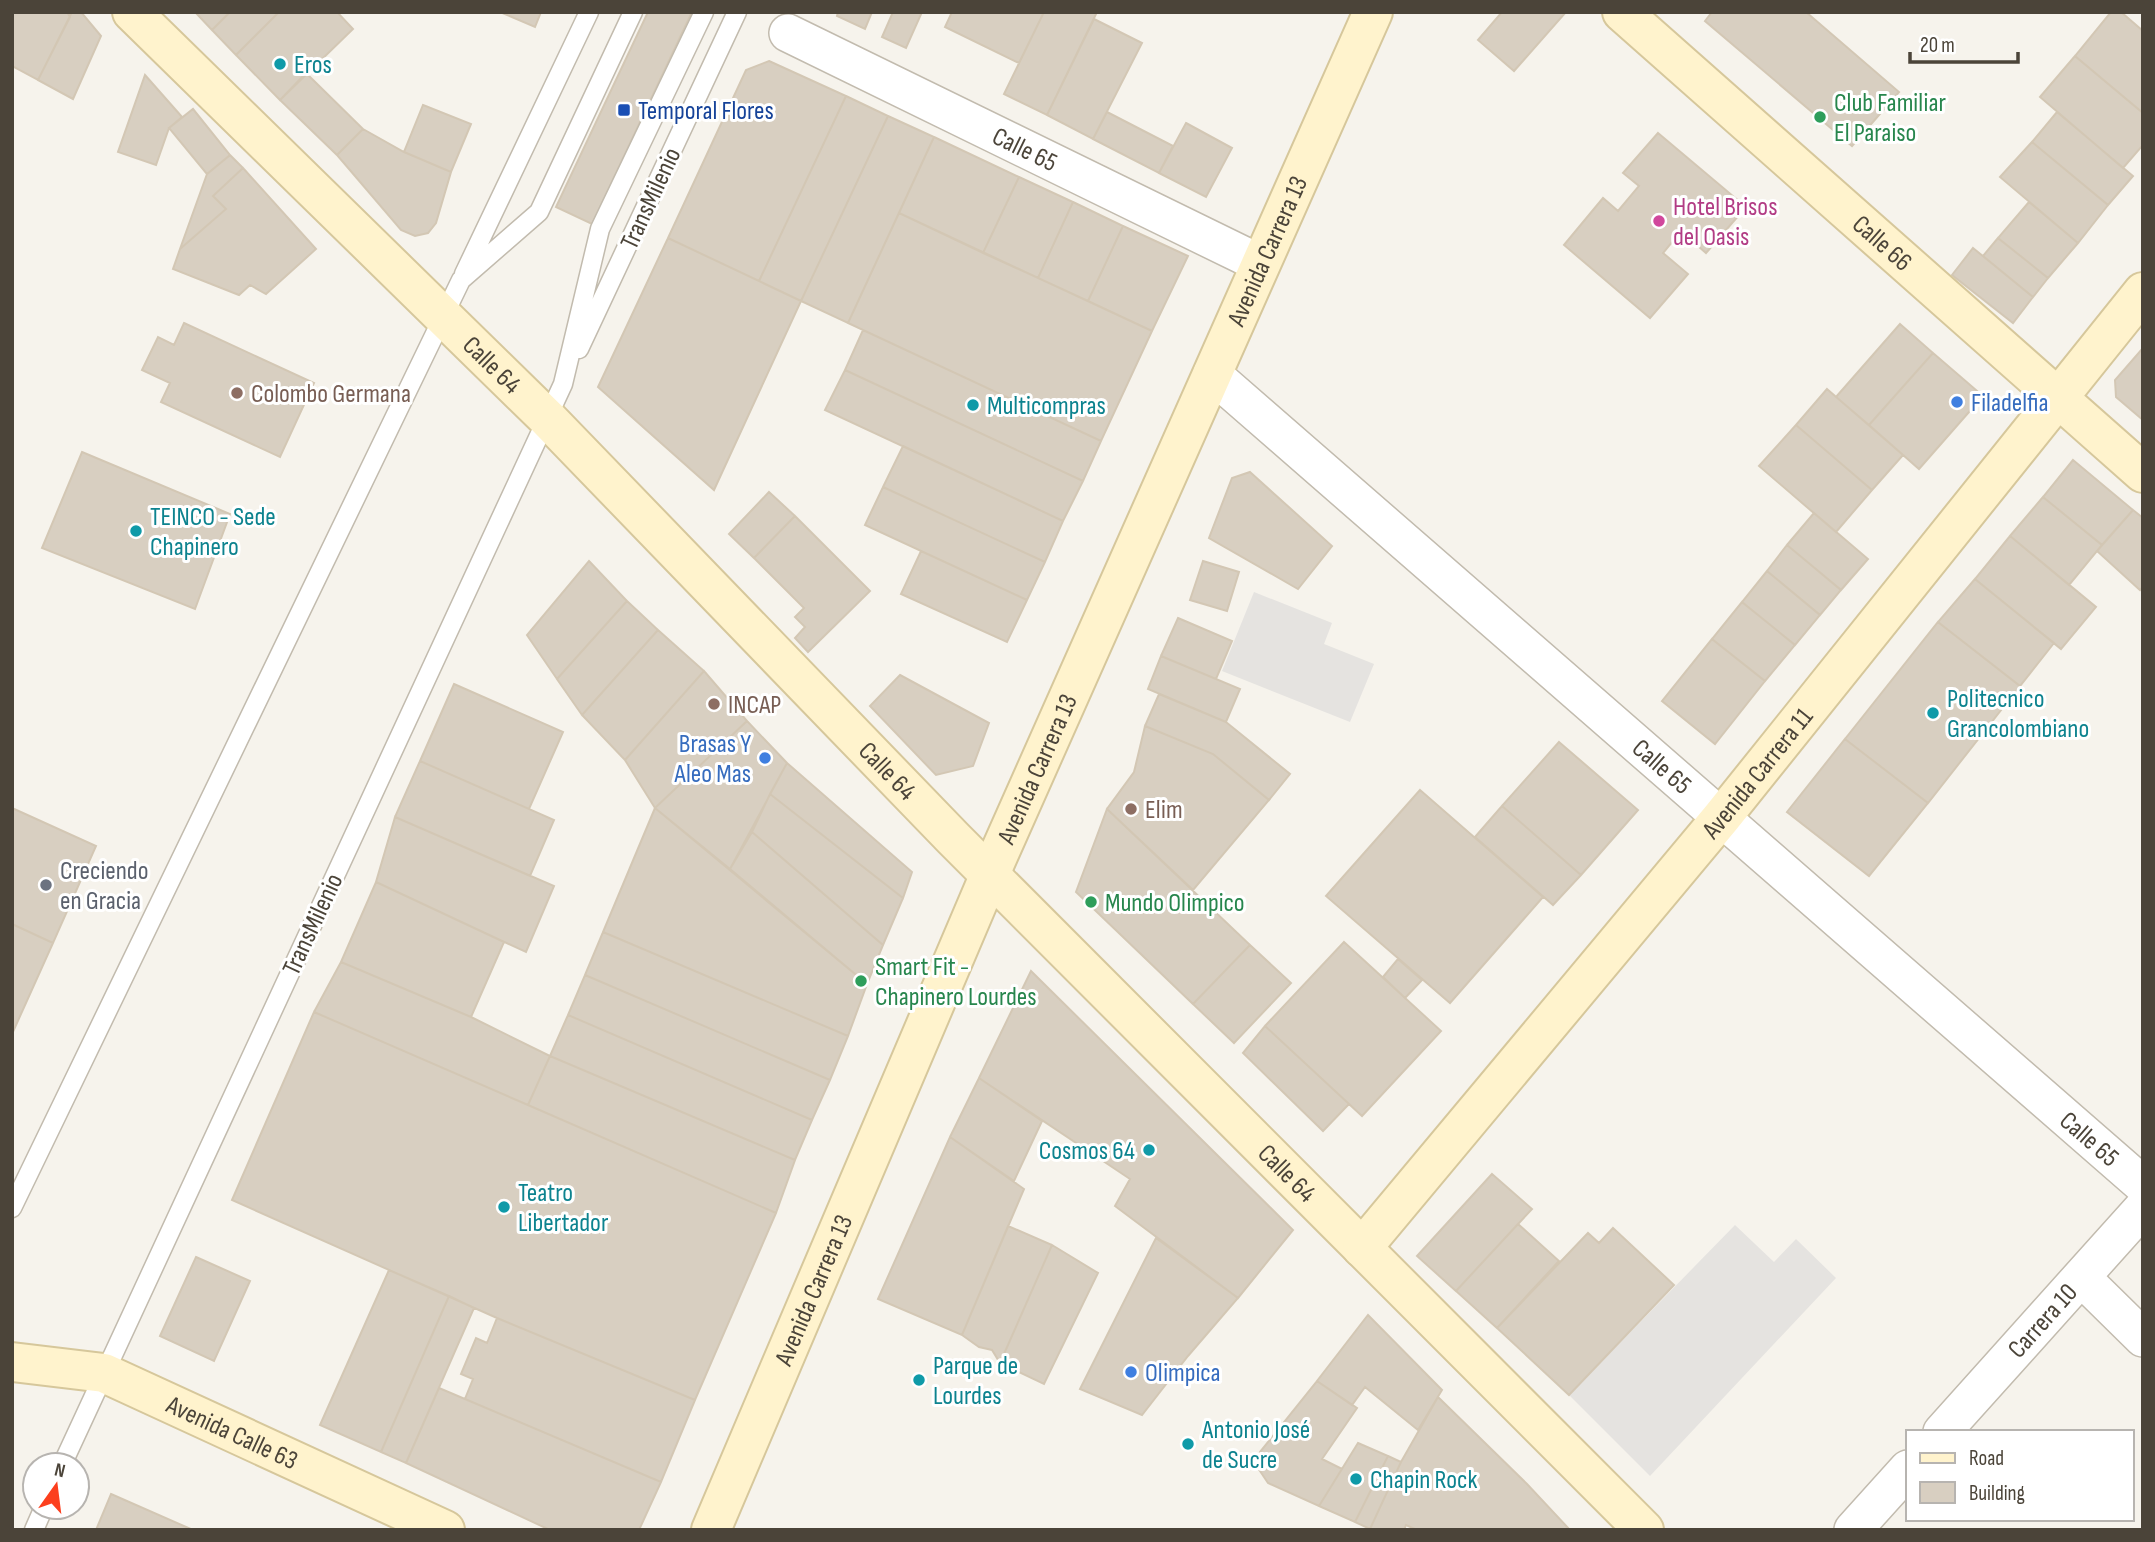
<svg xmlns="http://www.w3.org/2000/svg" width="2155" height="1542" font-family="'Sofia Sans Condensed',sans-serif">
  <rect width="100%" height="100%" fill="#f6f3ec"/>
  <path fill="#e5e3e0" d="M1254,592L1332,623L1324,644L1374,664L1350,722L1222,671Z
    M1735,1225L1774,1262L1796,1239L1836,1278L1650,1476L1569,1395Z"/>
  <path fill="#d8cfc1" stroke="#d3c7b4" stroke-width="2" d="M12,12H67L70,17L38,80L12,66Z
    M72,12H81L101,36L73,99L38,80Z
    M195,12H230L212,30Z
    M230,12H279L236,55L212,30Z
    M279,12H337L353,29L280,100L236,55Z
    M500,12H541L535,27Z
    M648,12H692L592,224L556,207Z
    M838,12H872L865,29L837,16Z
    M893,12H922L906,48L882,37Z
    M952,12H1044L1019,63L945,27Z
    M1044,12H1097L1047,115L1004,94Z
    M1502,12H1566L1514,71L1478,40Z
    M1712,12H1806L1899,92L1852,146L1705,21Z
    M2111,12H2121L2143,31V113L2075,56Z
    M1094,19L1142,43L1093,139L1047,115Z
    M2075,56L2143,113V145L2123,168L2040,97Z
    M769,61L846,96L759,281L668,238L746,70Z
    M306,73L363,129L337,155L280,100Z
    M145,75L182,117L169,128L156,165L118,152Z
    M846,96L888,116L801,301L759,281Z
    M423,105L471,124L451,172L404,152Z
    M193,109L230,155L207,174L169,128Z
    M1107,112L1173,146L1159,173L1093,139Z
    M2057,112L2133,176L2108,205L2032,142Z
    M888,116L934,137L848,323L801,301Z
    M1186,123L1232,148L1206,197L1159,173Z
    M363,129L404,152L451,172L436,223L428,233L415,236L401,230L337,155Z
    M1658,133L1746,207L1706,253L1681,231L1663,253L1688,274L1650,318L1564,245L1603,198L1618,211L1639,186L1623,173Z
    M934,137L1019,177L983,253L899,213Z
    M2032,142L2108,205L2078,243L2000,177Z
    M230,155L243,168L213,196L226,209L180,249L207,174Z
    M243,168L316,249L266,294L250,285L239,295L173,269L180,249L226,209L213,196Z
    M1019,177L1073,202L1038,278L983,253Z
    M1073,202L1123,226L1088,301L1038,278Z
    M2029,202L2078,243L2048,278L1998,238Z
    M899,213L1152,331L1101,441L848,323Z
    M1123,226L1188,256L1152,331L1088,301Z
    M668,238L801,301L714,490L598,387Z
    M1998,238L2048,278L2033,297L1983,256Z
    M1973,248L2033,297L2013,323L1952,275Z
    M184,323L314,383L280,457L161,402L170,383L142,370L158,337L174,345Z
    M1900,324L1933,353L1869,425L1836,397Z
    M863,330L1101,441L1083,481L845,370Z
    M2143,348V420L2116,397L2115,380Z
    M1933,353L1983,396L1919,469L1869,425Z
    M845,370L1083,481L1063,521L825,410Z
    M1827,389L1903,455L1872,490L1796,425Z
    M1796,425L1872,490L1836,532L1759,466Z
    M903,446L1063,521L1045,562L883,487Z
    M82,452L230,514L195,609L42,548Z
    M2073,460L2133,510L2102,545L2043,497Z
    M1250,472L1332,546L1298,589L1209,538L1232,478Z
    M883,487L1045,562L1027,600L865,525Z
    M769,492L795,516L754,558L729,534Z
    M2043,497L2102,545L2069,585L2010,536Z
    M2133,510L2143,518V587L2140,590L2097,551Z
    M1814,513L1868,559L1841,590L1787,545Z
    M795,516L870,591L808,652L795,638L805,627L795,617L804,608L754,558Z
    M2010,536L2096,607L2061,649L1975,579Z
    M1787,545L1841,590L1820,615L1767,571Z
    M921,551L1027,600L1007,642L901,594Z
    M589,561L627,601L557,679L527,635Z
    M1203,561L1239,572L1227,611L1190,600Z
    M1767,571L1820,615L1795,645L1742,602Z
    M1975,579L2054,643L2020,686L1938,622Z
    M627,601L658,630L582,715L557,679Z
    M1742,602L1795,645L1765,681L1712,639Z
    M1178,618L1232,641L1216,679L1161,656Z
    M1938,622L2020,686L1928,803L1845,739Z
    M658,630L704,671L625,760L582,715Z
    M1712,639L1765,681L1715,744L1662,701Z
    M1161,656L1240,689L1226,722L1148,689Z
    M704,671L747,721L655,808L625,760Z
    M900,675L989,723L973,766L936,775L870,706Z
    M454,684L563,732L529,809L420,761Z
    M1159,694L1226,722L1290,774L1269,800L1213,754L1145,726Z
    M747,721L787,763L730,869L655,808Z
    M1145,726L1213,754L1269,800L1193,890L1107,809L1134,772Z
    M1845,739L1928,803L1869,876L1787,812Z
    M1559,742L1638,810L1581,875L1502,806Z
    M420,761L554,820L530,876L395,817Z
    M787,763L912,872L903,898L770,794Z
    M1420,790L1543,897L1450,1003L1326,896Z
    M770,794L903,898L883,945L752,832Z
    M1502,806L1581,875L1553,905L1475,837Z
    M12,808L96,846L53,943L12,924Z
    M655,808L867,984L848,1036L603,932Z
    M1107,809L1250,945L1193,1004L1076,892Z
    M395,817L554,886L526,952L376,882Z
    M752,832L883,945L867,984L730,869Z
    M376,882L504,942L471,1017L341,962Z
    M12,924L53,943L12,1034Z
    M603,932L848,1036L830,1080L585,975Z
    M1344,942L1441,1031L1362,1116L1265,1026Z
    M1250,945L1291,983L1234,1043L1193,1004Z
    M1398,959L1422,980L1405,998L1383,977Z
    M341,962L471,1017L550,1056L528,1105L314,1012Z
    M1031,971L1293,1230L1238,1298L1115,1206L1130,1179L979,1078Z
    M585,975L830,1080L812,1120L568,1015Z
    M314,1012L776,1213L695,1400L497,1318L232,1200Z
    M568,1015L812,1120L795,1160L550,1056Z
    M1265,1026L1349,1104L1323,1131L1243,1053Z
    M550,1056L795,1160L776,1213L528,1105Z
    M979,1078L1042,1121L1014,1181L950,1137Z
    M950,1137L1024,1189L962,1335L878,1299Z
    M1492,1174L1532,1209L1456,1291L1417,1256Z
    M1518,1224L1559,1261L1497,1328L1456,1291Z
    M1008,1226L1052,1245L1000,1363L992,1350L979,1347L962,1335Z
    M1613,1228L1674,1285L1569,1395L1497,1328L1588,1233L1599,1243Z
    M1156,1238L1238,1298L1188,1356L1142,1415L1080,1389Z
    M1052,1245L1098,1273L1044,1384L1000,1363Z
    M196,1257L250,1281L214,1361L160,1336Z
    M389,1270L449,1296L381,1452L320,1425Z
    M449,1296L474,1308L406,1463L381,1452Z
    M1368,1315L1442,1390L1418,1430L1365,1387L1352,1405L1317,1381Z
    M497,1318L695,1400L661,1482L465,1399L473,1379L461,1374L476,1338L487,1343Z
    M1317,1381L1357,1408L1322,1459L1342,1469L1319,1506L1268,1483L1258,1468L1260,1452Z
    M439,1388L661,1482L639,1530H550L406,1463Z
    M1438,1397L1527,1484L1570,1530H1417L1406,1525L1404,1530L1370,1529L1401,1462Z
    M1358,1443L1388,1456L1355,1522L1319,1506Z
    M1388,1456L1401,1462L1370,1529L1355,1522Z
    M111,1494L193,1530H96Z"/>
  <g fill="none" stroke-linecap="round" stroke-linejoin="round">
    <g stroke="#c2bbae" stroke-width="21">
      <path id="lane" d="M464,274L589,12
        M579,349L737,12
        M12,1208L461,280L539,212L633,12
        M62,1465L563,384L600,229L704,12
        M34,1530L44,1507"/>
    </g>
    <g stroke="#c2bbae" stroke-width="40">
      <g id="street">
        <path id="s1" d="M788,33L1261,264"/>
        <path id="s2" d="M1212,374L2143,1185"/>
        <path d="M2082,1278L2143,1338"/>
        <path id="s3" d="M1942,1432L2143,1208"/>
        <path d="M1853,1530L1908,1469"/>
      </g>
    </g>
    <g stroke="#d6c79b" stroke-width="42">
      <g id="secondary">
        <path id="s4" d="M132,12L547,418L953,838L1644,1530"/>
        <path id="s5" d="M1622,12L2143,473"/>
        <path id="s6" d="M1362,1248L1721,818L2143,292"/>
        <path id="s7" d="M12,1362L104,1373L445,1530"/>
        <path id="s8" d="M711,1530L990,874L1373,12"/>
      </g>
    </g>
    <use href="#lane" stroke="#fff" stroke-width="18"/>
    <use href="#street" stroke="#fff" stroke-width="37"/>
    <use href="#secondary" stroke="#fff3cd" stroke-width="38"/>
  </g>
  <g fill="#0f9aa8" stroke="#fff" stroke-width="2.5">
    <circle cx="280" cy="64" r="7"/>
    <circle cx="973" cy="405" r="7"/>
    <circle cx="136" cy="531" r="7"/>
    <circle cx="1933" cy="713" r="7"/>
    <circle cx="1149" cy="1150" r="7"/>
    <circle cx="504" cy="1207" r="7"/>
    <circle cx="919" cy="1380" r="7"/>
    <circle cx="1188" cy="1444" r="7"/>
    <circle cx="1356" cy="1479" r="7"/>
  </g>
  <rect fill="#1a4fb4" stroke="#fff" stroke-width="2.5" x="617" y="103" width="14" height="14" rx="3.5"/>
  <g fill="#2e9e5b" stroke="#fff" stroke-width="2.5">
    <circle cx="1820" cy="117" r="7"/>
    <circle cx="1091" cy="902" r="7"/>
    <circle cx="861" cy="981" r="7"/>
  </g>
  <circle fill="#d1479c" stroke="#fff" stroke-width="2.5" cx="1659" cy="221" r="7"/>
  <g fill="#8d6e63" stroke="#fff" stroke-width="2.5">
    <circle cx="237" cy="393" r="7"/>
    <circle cx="714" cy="704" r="7"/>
    <circle cx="1131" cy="809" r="7"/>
  </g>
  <g fill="#3f7fe0" stroke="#fff" stroke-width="2.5">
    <circle cx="1957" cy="402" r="7"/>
    <circle cx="765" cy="758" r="7"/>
    <circle cx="1131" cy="1372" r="7"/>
  </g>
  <circle fill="#6b7280" stroke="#fff" stroke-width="2.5" cx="46" cy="885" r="7"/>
  <g text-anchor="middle" stroke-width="6" stroke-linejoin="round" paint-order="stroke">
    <g font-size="26" fill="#0d838f" stroke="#fff" text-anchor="start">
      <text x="294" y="73">Eros</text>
      <text x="987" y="414">Multicompras</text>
      <text x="150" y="525">TEINCO - Sede<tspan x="150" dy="30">Chapinero</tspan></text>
      <text x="1947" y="707">Politecnico<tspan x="1947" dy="30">Grancolombiano</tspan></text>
      <text x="1135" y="1159" text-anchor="end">Cosmos 64</text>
      <text x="518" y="1201">Teatro<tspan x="518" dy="30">Libertador</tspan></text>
      <text x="933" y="1374">Parque de<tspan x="933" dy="30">Lourdes</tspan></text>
      <text x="1202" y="1438">Antonio José<tspan x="1202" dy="30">de Sucre</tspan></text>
      <text x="1370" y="1488">Chapin Rock</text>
    </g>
    <g font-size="26" fill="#27864d" stroke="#fff" text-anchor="start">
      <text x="1834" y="111">Club Familiar<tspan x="1834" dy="30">El Paraiso</tspan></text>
      <text x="1105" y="911">Mundo Olimpico</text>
      <text x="875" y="975">Smart Fit -<tspan x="875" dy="30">Chapinero Lourdes</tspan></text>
    </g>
    <g font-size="26" fill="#164399" stroke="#fff" text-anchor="start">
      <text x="638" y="119">Temporal Flores</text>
    </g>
    <g font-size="26" fill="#4b4439" stroke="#fff">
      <text dy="9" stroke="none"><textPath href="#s1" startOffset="264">Calle 65</textPath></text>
      <text transform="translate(650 198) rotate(-65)" y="9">TransMilenio</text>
      <text dy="9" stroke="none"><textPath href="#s5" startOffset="348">Calle 66</textPath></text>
      <text dy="9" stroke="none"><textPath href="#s8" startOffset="1395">Avenida Carrera 13</textPath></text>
      <text dy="9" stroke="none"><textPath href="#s4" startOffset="504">Calle 64</textPath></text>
      <text dy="9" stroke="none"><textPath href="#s2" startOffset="597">Calle 65</textPath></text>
      <text dy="9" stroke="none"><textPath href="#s8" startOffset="828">Avenida Carrera 13</textPath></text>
      <text dy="9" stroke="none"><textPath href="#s4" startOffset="1071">Calle 64</textPath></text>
      <text dy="9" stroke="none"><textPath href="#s6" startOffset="618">Avenida Carrera 11</textPath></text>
      <text transform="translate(312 924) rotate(-65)" y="9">TransMilenio</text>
      <text dy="9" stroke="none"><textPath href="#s2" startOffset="1164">Calle 65</textPath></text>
      <text dy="9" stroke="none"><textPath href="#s4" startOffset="1638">Calle 64</textPath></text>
      <text dy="9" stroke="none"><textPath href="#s8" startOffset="261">Avenida Carrera 13</textPath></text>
      <text dy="9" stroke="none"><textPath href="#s3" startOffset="150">Carrera 10</textPath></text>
      <text dy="9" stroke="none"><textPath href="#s7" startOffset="234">Avenida Calle 63</textPath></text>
    </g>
    <g font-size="26" fill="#b23c85" stroke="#fff" text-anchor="start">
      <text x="1673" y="215">Hotel Brisos<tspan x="1673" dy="30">del Oasis</tspan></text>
    </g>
    <g font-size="26" fill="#785e54" stroke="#fff" text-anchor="start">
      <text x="251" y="402">Colombo Germana</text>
      <text x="728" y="713">INCAP</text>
      <text x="1145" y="818">Elim</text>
    </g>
    <g font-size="26" fill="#366cbe" stroke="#fff" text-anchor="start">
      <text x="1971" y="411">Filadelfia</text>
      <text x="751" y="752" text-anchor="end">Brasas Y<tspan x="751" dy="30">Aleo Mas</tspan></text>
      <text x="1145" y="1381">Olimpica</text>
    </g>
    <g font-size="26" fill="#5b616d" stroke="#fff" text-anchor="start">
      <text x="60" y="879">Creciendo<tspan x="60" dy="30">en Gracia</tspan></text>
    </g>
  </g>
  <rect width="2155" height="1542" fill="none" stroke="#4b4439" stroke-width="28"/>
  <rect x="1906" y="1430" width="228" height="91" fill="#ffffff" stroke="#b7b4b0" stroke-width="2"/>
  <rect x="1920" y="1453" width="35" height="10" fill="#fff3cd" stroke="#b7b4b0" stroke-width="2"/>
  <text x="1969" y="1465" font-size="21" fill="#4b4439">Road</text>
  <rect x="1920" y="1482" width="35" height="21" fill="#d8cfc1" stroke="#b7b4b0" stroke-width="2"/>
  <text x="1969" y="1500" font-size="21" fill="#4b4439">Building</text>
  <g transform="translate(56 1486) rotate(14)"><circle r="33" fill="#ffffff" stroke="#b7b4b0" stroke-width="2"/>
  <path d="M0-5L12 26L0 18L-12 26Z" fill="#fc3f1d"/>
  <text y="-10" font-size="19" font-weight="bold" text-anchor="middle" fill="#4b4439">N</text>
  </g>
  <path d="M1910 52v10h108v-10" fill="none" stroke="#4b4439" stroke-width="3.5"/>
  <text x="1920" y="52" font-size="21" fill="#4b4439" stroke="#ffffff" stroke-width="5" paint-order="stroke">20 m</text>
</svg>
